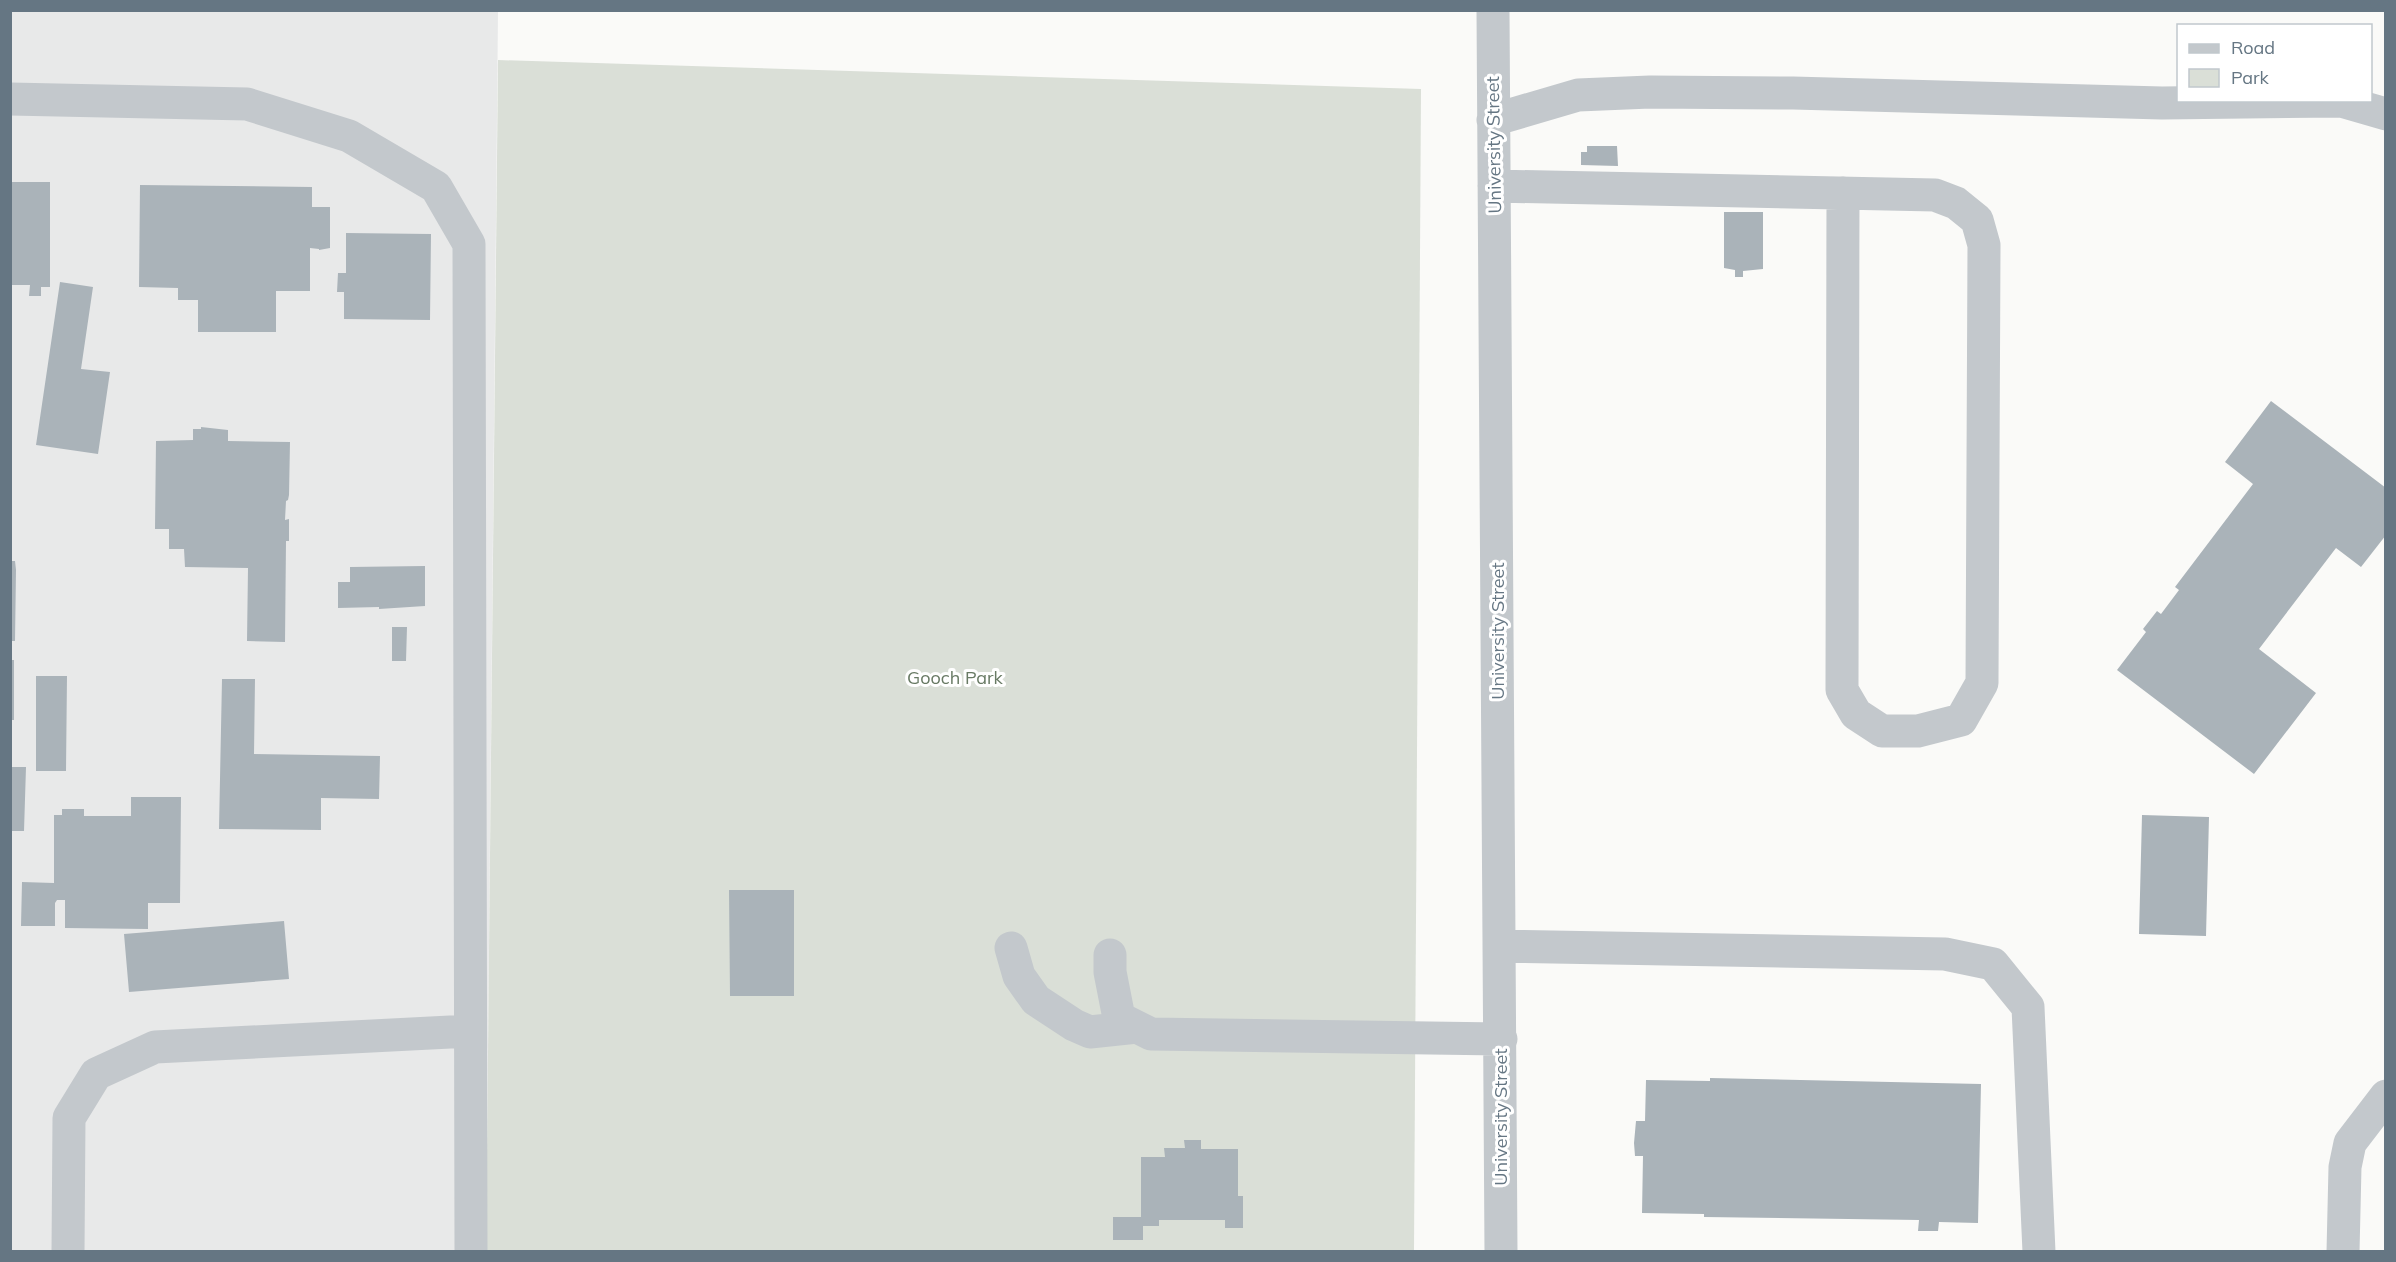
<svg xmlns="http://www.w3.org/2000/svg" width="2396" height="1262" font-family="Mulish,sans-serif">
  <rect width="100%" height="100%" fill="#fafaf8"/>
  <path fill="#e8e9e9" d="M10,11H498L486,1251H11Z"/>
  <path fill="#dadfd7" d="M498,60L1421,89L1414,1251L486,1252Z"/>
  <path fill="#aab3b9" d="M1587,146H1617L1618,166L1581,165V152H1587Z
    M10,182H50V287H41V296H29L30,285H10Z
    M140,185L312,187V207H330V248L319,250V249L310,248V291H276V332H198V300H178V288L139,287Z
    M1724,212H1763V269L1743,271V277H1735V270L1724,268Z
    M346,233L431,234L430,320L344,319V292H337L338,273H346Z
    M60,282L93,287L81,369L110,372L98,454L36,445Z
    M2271,401L2386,488V535L2361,567L2336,548L2259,649L2316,693L2254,774L2117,670L2146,632L2143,629L2157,611L2161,614L2179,590L2175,587L2253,484L2225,462Z
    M201,427L228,430V441L290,442L289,495L288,500L286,501L285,520L289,519V541H286L285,642L247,641L248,568L185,567L184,549H169V529H155L156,441L193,440V429H201Z
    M10,561H15L16,570L15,641H10Z
    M425,566V606L379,609V607L338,608V582H350V567Z
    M392,627H407L406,661H392Z
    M10,660H14V720H10Z
    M36,676H67L66,771H36Z
    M222,679H255L254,754L380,756L379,799L321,798V830L219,829Z
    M10,767H26L24,831H10Z
    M131,797H181L180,903H148V929L65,928V900H57L55,903V926H21L22,882L54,883V815H62V809H84V816H131Z
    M2142,815L2209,817L2206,936L2139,934Z
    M729,890H794V996H730Z
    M284,921L289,979L129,992L124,934Z
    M1710,1078L1981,1084L1978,1223L1939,1222L1938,1231H1918L1919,1220L1704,1217V1214L1642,1213L1643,1156H1635L1634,1143L1636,1121H1645L1646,1080L1710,1081Z
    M1184,1140H1201V1149H1238V1196H1243V1228H1225V1220H1159V1226H1143V1240H1113V1217H1141V1157H1165L1164,1148H1185Z"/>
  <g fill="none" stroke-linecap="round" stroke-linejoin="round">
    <path stroke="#c3c8cc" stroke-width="33" d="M1493,10L1501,1252
      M10,99L247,104L349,136L436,187L469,244L471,1252
      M1493,120L1578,95L1650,92L1793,93L2162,103L2341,101L2386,114
      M1494,186L1935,195L1956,203L1977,220L1984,245L1982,683L1961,720L1918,731H1882L1856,714L1842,690L1843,193
      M1500,946L1945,954L1993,964L2028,1007L2039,1252
      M1011,948L1019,976L1036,1000L1074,1025L1090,1032L1137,1027
      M1110,955V972L1119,1018L1151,1034L1501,1039
      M68,1252L69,1118L96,1074L155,1047L470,1031
      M2343,1252L2345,1167L2350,1143L2386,1096"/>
  </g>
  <g text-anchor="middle" stroke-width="6" stroke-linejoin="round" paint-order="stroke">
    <g font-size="18" fill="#657683" stroke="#fff">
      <text transform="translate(1494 145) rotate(-91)" y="6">University Street</text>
      <text transform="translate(1498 631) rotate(-90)" y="6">University Street</text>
      <text transform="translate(1501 1117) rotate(-90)" y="6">University Street</text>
    </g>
    <g font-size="18" fill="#687a64" stroke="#fff">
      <text x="955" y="684">Gooch Park</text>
    </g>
  </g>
  <rect width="2396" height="1262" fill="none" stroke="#657683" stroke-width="24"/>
  <rect x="2177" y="24" width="195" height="78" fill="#ffffff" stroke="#c1c8cd" stroke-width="1.5"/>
  <rect x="2189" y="44" width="30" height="9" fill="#c3c8cc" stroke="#c1c8cd" stroke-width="1.5"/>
  <text x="2231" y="54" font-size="18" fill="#657683">Road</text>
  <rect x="2189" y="69" width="30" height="18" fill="#dadfd7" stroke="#c1c8cd" stroke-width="1.5"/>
  <text x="2231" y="84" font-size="18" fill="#657683">Park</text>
</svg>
